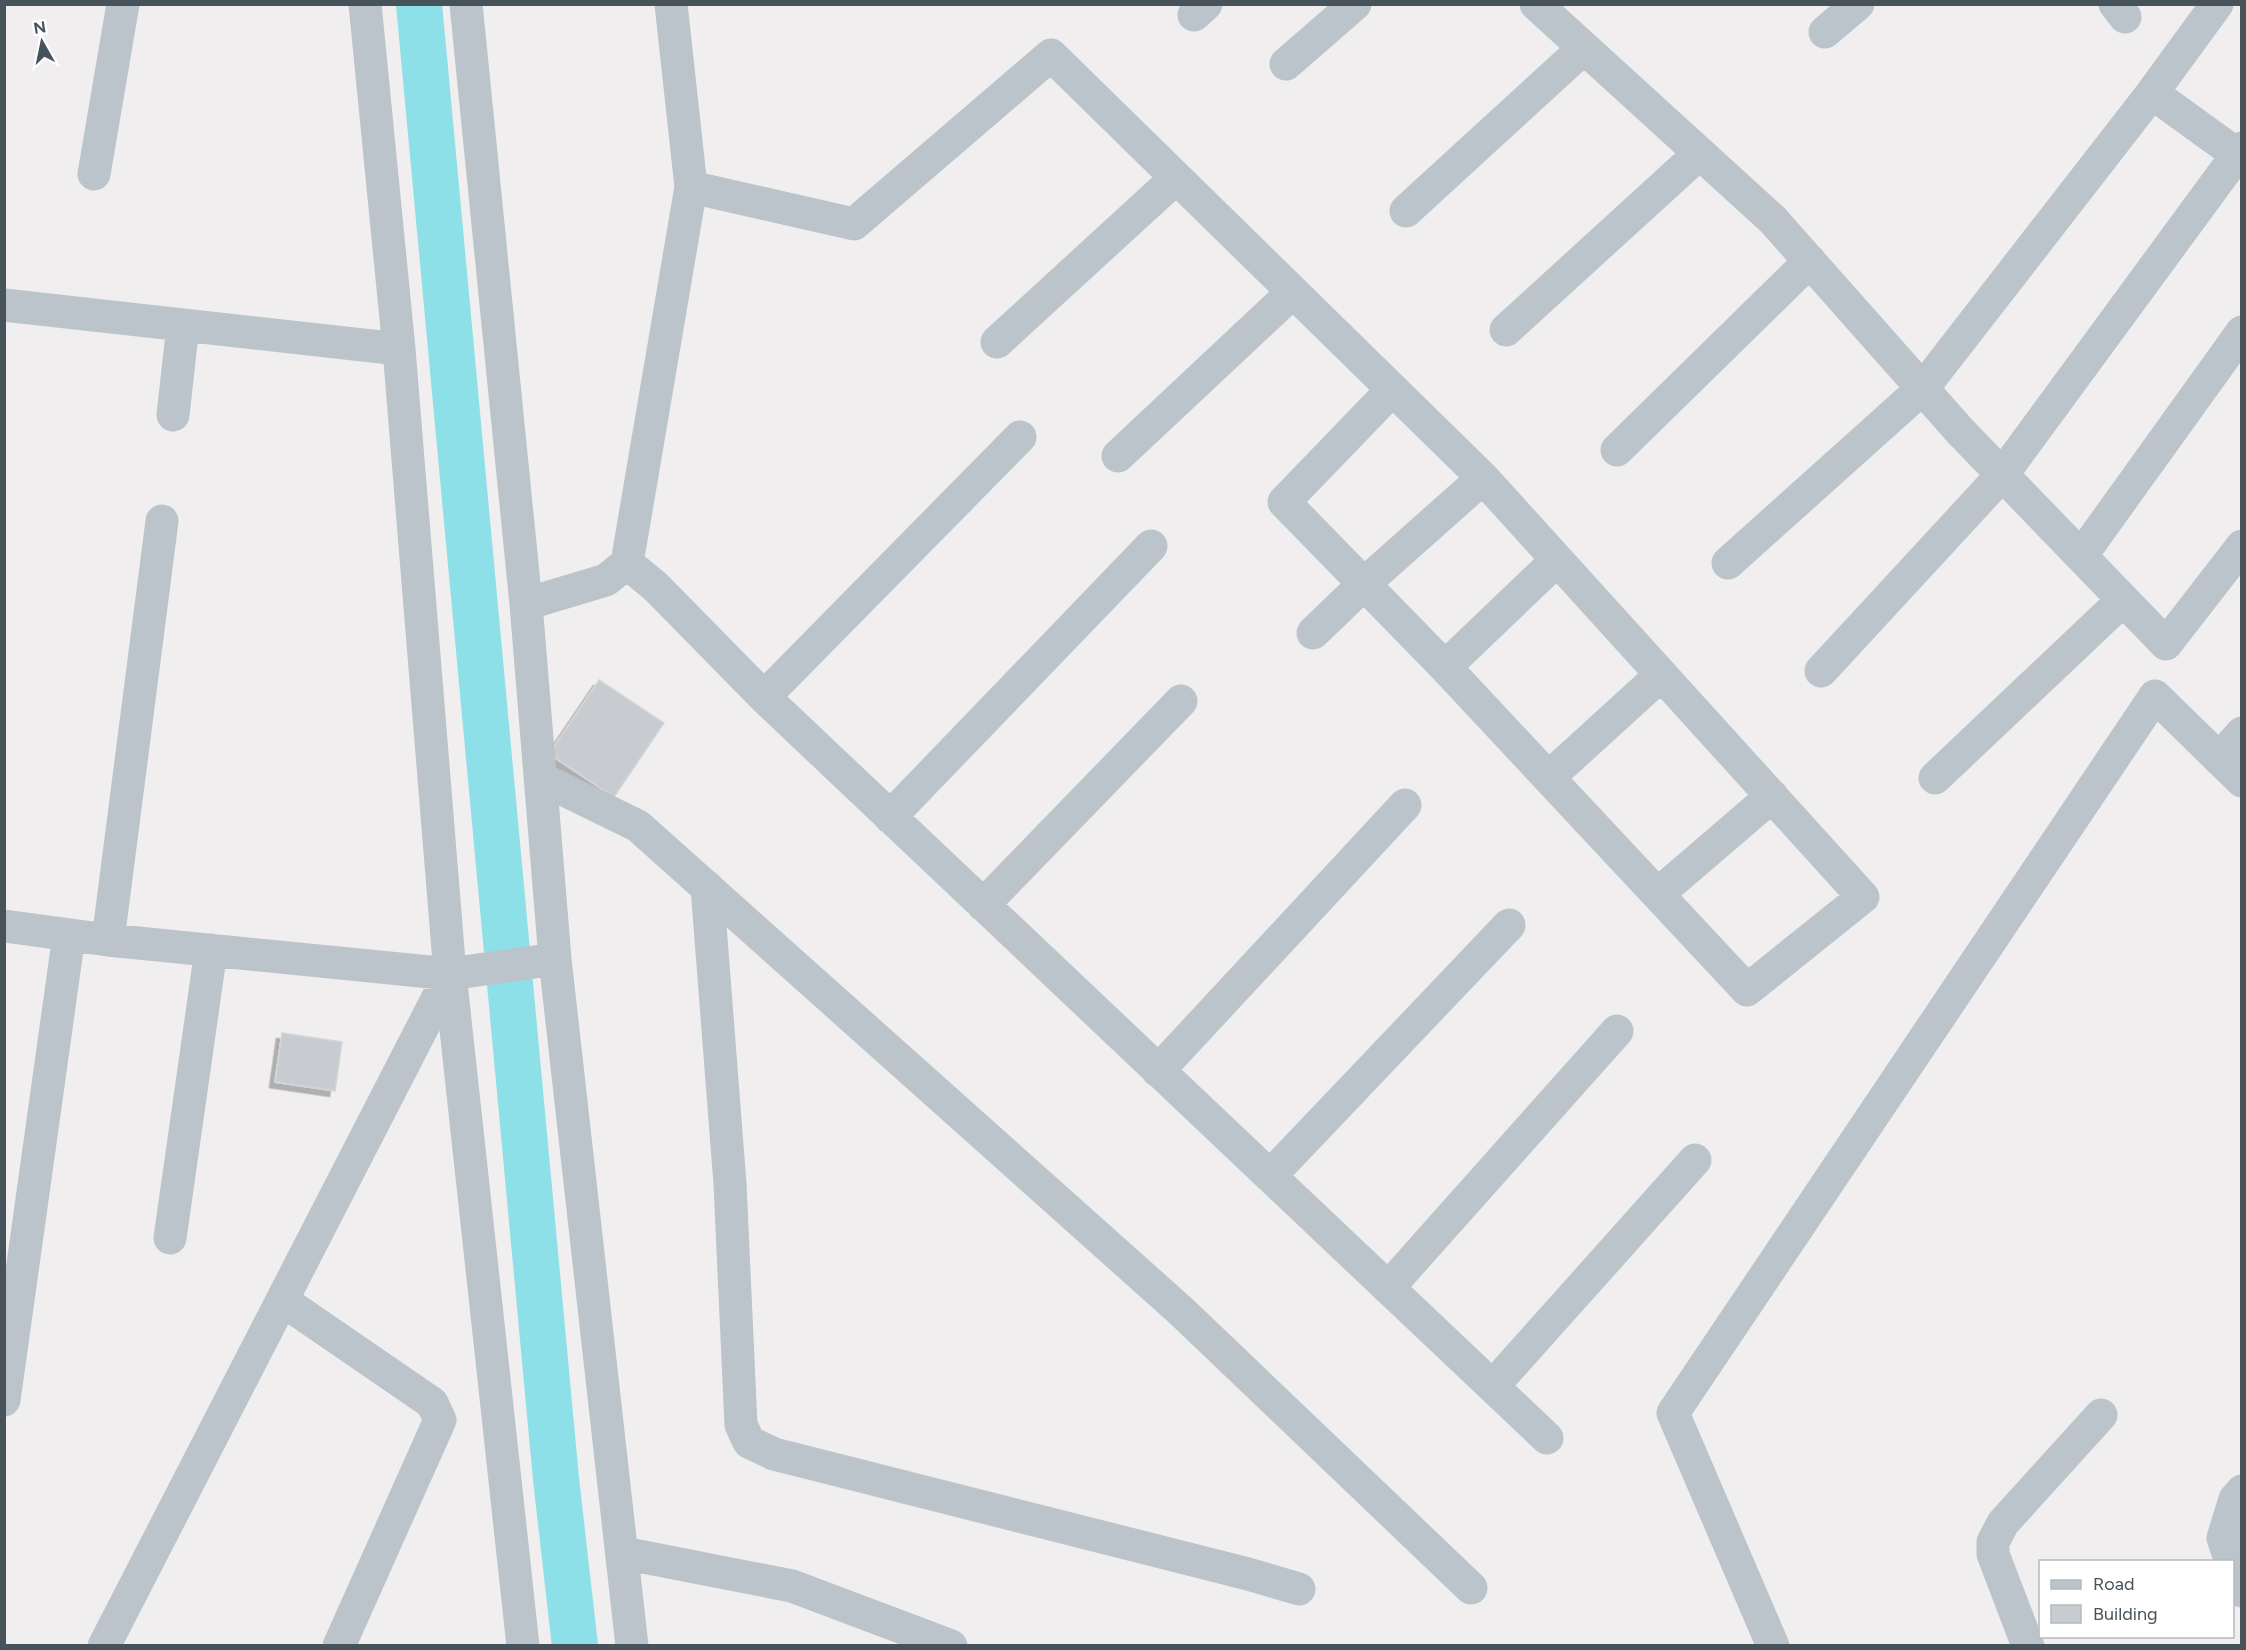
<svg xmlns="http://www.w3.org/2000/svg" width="2246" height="1650" font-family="Figtree,sans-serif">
  <defs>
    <filter id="shadow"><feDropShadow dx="-5.5" dy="5.5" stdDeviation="0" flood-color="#0004"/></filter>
  </defs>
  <rect width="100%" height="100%" fill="#f0eeee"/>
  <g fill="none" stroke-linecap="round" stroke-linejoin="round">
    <path stroke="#8de0e7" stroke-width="46" d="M419,4L556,1479L575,1646"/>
  </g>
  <path fill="#c8ccd0" stroke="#d2d5d9" stroke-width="1.5" filter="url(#shadow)" d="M599,680L664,723L614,797L549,754Z
    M282,1033L342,1042L335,1091L275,1082Z"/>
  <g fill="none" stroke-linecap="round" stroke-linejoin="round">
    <path stroke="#bac4ca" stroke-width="33" d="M365,4L399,349L450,974L523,1646
      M466,4L526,604L555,959L632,1646
      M1536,4L1773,220L1960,431L2166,644L2242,546
      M2115,4L2125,17
      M1194,15L1206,4
      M1825,32L1858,4
      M1286,64L1355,4
      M2152,93L2242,158
      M94,174L123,4
      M691,187L854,224L1051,55L1483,478L1863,897L1747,990L1445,667L1284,502L1392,390
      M1406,211L1584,48
      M4,305L399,349
      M1506,330L1700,153
      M997,342L1176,178
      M173,415L183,325
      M1617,450L1810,261
      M1118,456L1293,292
      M2081,556L2242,332
      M627,563L691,187L671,4
      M1728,563L1923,388L2152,93L2217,4
      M526,604L606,580L627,563L656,587L764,697L1547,1438
      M1313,633L1365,583L1483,478
      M1445,667L1557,560
      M1821,671L2002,475L2242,148
      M764,697L1020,437
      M2219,759L2242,733
      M1549,777L1661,675
      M540,778L638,826L1181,1311L1471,1588
      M1935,778L2123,600
      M890,817L1151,546
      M707,887L730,1184L741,1425L749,1442L774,1454L1248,1574L1299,1589
      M1658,894L1772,796
      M983,905L1181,701
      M4,926L108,940L450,974L555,959
      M108,940L162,521
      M1158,1071L1405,805
      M1270,1176L1509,925
      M170,1238L211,950
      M1388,1288L1617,1031
      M282,1300L432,1403L440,1420L339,1646
      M1493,1386L1695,1160
      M4,1400L69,935
      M623,1553L792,1586L951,1646
      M2231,1562L2223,1538L2235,1499L2242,1491
      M2232,1566L2242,1591
      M104,1646L450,974
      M1773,1646L1673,1413L2155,696L2242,781
      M2028,1646L1993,1554V1542L2003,1523L2101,1415"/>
  </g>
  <rect width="2246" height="1650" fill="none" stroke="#47535a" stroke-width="12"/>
  <rect x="2039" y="1560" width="195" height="78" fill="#ffffff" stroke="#b5babd" stroke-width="1.5"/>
  <rect x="2051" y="1580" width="30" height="9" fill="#bac4ca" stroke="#b5babd" stroke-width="1.5"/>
  <text x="2093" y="1590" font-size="18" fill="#47535a">Road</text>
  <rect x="2051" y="1605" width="30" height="18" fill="#c8ccd0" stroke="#b5babd" stroke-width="1.5"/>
  <text x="2093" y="1620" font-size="18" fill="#47535a">Building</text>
  <g transform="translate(42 42) rotate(351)" stroke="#ffffff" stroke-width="4.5" paint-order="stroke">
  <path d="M0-4.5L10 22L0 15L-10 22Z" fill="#47535a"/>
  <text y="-9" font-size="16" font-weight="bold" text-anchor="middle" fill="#47535a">N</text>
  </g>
</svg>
